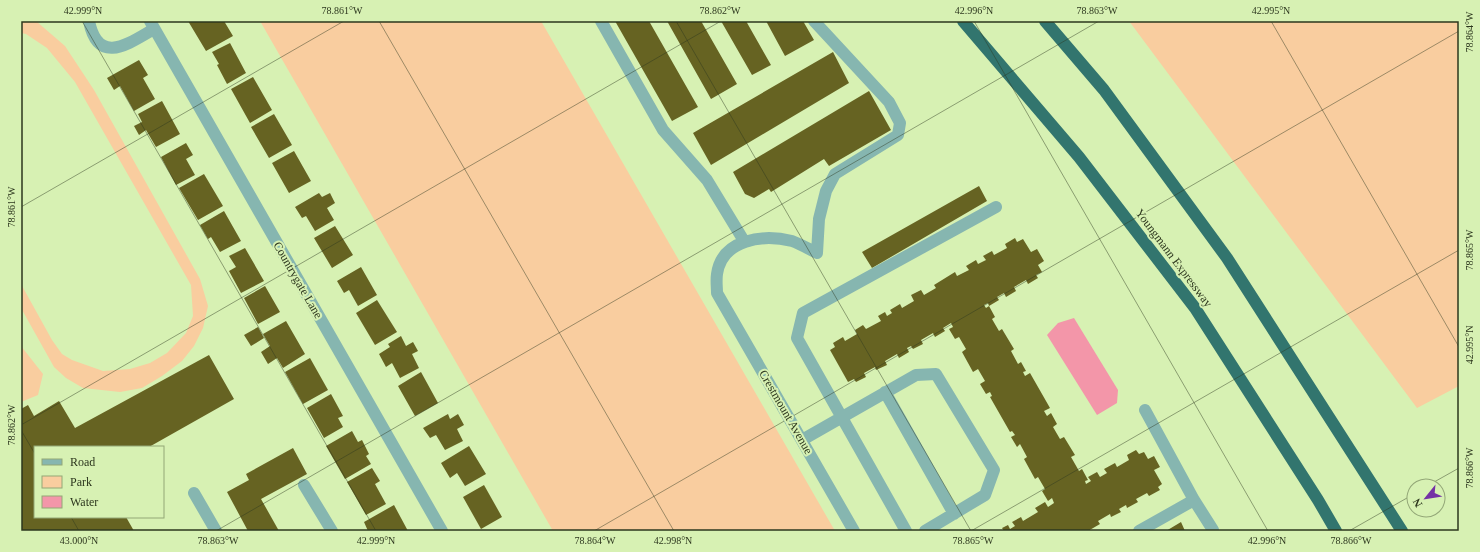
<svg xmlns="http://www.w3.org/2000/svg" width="1480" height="552" font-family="Georgia,serif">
  <rect width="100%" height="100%" fill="#d7f1b3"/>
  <path fill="#f9cd9f" d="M21,21H36L65,46L94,90L200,279L208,306L203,328L194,346L182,361L162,376L142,388L120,392L83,388L66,378L54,367L21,308V284L52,340L62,354L72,360L103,371L130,369L150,363L167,353L186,333L193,316L191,285L75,82L47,48L26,34L21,33Z
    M260,21H541L835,531H553Z
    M1129,21H1459V386L1417,408Z
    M21,346L43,374L38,395L21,402Z"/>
  <path fill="#f396a9" d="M1074,318L1118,390L1117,403L1097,415L1047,335L1058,323Z"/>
  <path fill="#666322" d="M188,21H224L233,36L206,51Z
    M615,21H649L698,107L672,121Z
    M667,21H701L737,84L711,99Z
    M721,21H746L771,65L752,75Z
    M766,21H803L814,40L785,56Z
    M230,43L246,73L227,84L217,65L219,64L212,52Z
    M833,52L849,83L711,165L693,133Z
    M139,60L148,75L143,78L155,99L134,111L120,86L114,90L107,78Z
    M253,77L272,110L250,123L231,89Z
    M869,91L891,130L829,166L824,159L771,192L769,189L754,198L745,194L733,172Z
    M162,101L180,134L156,147L146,130L139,135L134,126L142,122L138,114Z
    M274,114L292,145L269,158L251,127Z
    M186,143L193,155L186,159L195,175L176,185L161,157Z
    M294,151L311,181L289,193L272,163Z
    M204,174L223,206L198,220L179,188Z
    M979,186L987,201L872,268L862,252Z
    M319,193L322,197L330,193L335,203L327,208L334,220L315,231L306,216L302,218L295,207Z
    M224,211L241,241L220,252L211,237L208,239L200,225Z
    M335,226L353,255L332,268L314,238Z
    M1015,238L1017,242L1023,239L1031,252L1037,249L1044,261L1038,265L1042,272L1036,275L1038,278L1028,284L1026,280L1014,287L1016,291L1006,297L1004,293L997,297L999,300L989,306L988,303L984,305L986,308L989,306L995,317L992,319L999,331L1002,329L1014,349L1011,351L1018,364L1021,362L1026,371L1023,372L1025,376L1030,373L1050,408L1044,411L1047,416L1051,413L1057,424L1053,427L1060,439L1064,437L1075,455L1071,457L1079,471L1082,469L1088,480L1085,481L1086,484L1091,481L1088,477L1097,472L1100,477L1107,473L1104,469L1115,463L1117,467L1129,460L1127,455L1136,450L1139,454L1144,452L1148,459L1154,456L1160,467L1154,470L1162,484L1158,487L1160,490L1149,496L1147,493L1136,499L1138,502L1127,508L1126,505L1119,509L1121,512L1111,517L1110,514L1098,521L1100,524L1088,531H1004L1002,528L1008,525L1010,529L1015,526L1012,522L1021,517L1023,521L1038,512L1035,508L1045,502L1048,507L1054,503L1052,498L1048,501L1042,491L1045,489L1038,477L1035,479L1024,459L1027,457L1020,444L1017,447L1011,437L1015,435L1012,431L1010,432L990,397L992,396L990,392L986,394L980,384L985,381L978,369L973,372L962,352L966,349L959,337L955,339L949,329L953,327L951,323L943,328L945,331L935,337L933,333L921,340L923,344L913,349L911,346L907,348L909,352L899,358L897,354L885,361L887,365L876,370L875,367L864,373L866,377L856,382L854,379L848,382L830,350L835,347L833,343L843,337L845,341L857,334L855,330L863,325L866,329L881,321L878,316L885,312L887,316L892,313L890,310L900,304L902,308L914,301L911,295L921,290L924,295L936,288L934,285L955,272L957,276L969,270L966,266L976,260L978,264L986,260L983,256L992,251L994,255L1007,248L1005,244Z
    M245,248L264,281L241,293L229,271L236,267L229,256Z
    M361,267L377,295L358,306L349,290L344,293L337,281Z
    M265,286L280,312L258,324L244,298Z
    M377,300L397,332L375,345L356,313Z
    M286,321L305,354L283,368L277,358L268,364L261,352L270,346L263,334Z
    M258,327L264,338L251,346L244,335Z
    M401,336L406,346L413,342L418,351L412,354L419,368L400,378L392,363L386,367L379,354L390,347L388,344Z
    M209,355L234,399L149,447H35V517H126L134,531H21V409L28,405L34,416L59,401L75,428Z
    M310,358L328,390L303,404L285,372Z
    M421,372L438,403L415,416L398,386Z
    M331,394L343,416L338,418L343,427L324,438L307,408Z
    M448,414L450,419L458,414L464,425L457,429L463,441L445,450L436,435L430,438L423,428Z
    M352,431L358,442L362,440L369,454L366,456L371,464L345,479L326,446Z
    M469,446L486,474L465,486L457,473L450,478L441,463Z
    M293,448L307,474L261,499L279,531H248L227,492L249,480L246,474Z
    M372,468L380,481L375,484L386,504L366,515L347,482Z
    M484,485L502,517L481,529L463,497Z
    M394,505L408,531H368L364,522Z
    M1181,522L1185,531H1166Z"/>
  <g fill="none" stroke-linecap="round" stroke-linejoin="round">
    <path stroke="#86b6b0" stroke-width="12" d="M89,21C98,66 128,44 154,29
      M150,21L442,531
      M601,21L663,130L707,180L744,241
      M814,21L889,102L900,123L898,135L835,174L826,191L819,219L817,253C809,249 800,244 792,241C763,234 722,239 717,274C716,281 717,287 717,293L854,531
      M885,392L954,514
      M1145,410L1194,500L1213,530
      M802,440L916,375L936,374L994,470L985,495L925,531
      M304,485L332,531
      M194,493L216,531
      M906,531L797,338L803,313L996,207
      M1139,531L1194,500"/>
    <path stroke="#32756e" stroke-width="12" d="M963,21L1079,157L1195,308L1318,500L1336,531
      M1045,21L1104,90L1227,258L1402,531"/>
  </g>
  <path fill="none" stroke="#2d371e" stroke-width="1" stroke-opacity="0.45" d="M82,21L376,531M379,21L674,531M676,21L971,531M974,21L1268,531M1271,21L1459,347M21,207L344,21M21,425L721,21M21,430L35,454M1427,486L1459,468M71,517L79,531M216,531L1099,21M594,531L1459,31M971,531L1459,250M1349,531L1414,494"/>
  <g text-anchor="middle" stroke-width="4" stroke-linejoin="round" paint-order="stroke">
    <g font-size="12" fill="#2d371e" stroke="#d7f1b3">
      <text transform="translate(1174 258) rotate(53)" y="4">Youngmann Expressway</text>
      <text transform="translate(298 280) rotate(60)" y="4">Countrygate Lane</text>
      <text transform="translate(786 412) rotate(60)" y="4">Crestmount Avenue</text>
    </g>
  </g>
  <rect width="1480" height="552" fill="none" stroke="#d7f1b3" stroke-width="44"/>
  <rect x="34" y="446" width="130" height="72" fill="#d7f1b3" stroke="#93a777"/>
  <rect x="42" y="459" width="20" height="6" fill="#86b6b0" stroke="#93a777"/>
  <text x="70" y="466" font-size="12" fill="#2d371e">Road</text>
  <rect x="42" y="476" width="20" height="12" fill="#f9cd9f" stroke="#93a777"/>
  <text x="70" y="486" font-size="12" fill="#2d371e">Park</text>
  <rect x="42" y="496" width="20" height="12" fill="#f396a9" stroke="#93a777"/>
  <text x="70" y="506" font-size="12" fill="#2d371e">Water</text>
  <g transform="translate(1426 498) rotate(240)"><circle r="19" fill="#d7f1b3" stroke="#93a777"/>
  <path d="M0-3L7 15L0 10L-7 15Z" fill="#7431a5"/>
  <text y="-6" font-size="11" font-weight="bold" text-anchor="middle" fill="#2d371e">N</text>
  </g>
  <rect x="22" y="22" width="1436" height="508" fill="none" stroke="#2d371e" stroke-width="1.5"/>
  <g font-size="10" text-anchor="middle" fill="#2d371e">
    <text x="83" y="14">42.999°N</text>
    <text x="342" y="14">78.861°W</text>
    <text x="720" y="14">78.862°W</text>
    <text x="974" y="14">42.996°N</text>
    <text x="1097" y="14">78.863°W</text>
    <text x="1271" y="14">42.995°N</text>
    <text transform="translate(1469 32) rotate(-90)" y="4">78.864°W</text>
    <text transform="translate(11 207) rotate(-90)" y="4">78.861°W</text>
    <text transform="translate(1469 250) rotate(-90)" y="4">78.865°W</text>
    <text transform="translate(1469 345) rotate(-90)" y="4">42.995°N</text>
    <text transform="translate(11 425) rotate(-90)" y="4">78.862°W</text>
    <text transform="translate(1469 468) rotate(-90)" y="4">78.866°W</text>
    <text x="79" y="544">43.000°N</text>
    <text x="218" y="544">78.863°W</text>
    <text x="376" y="544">42.999°N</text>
    <text x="595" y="544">78.864°W</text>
    <text x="673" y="544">42.998°N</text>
    <text x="973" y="544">78.865°W</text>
    <text x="1267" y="544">42.996°N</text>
    <text x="1351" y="544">78.866°W</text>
  </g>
</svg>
